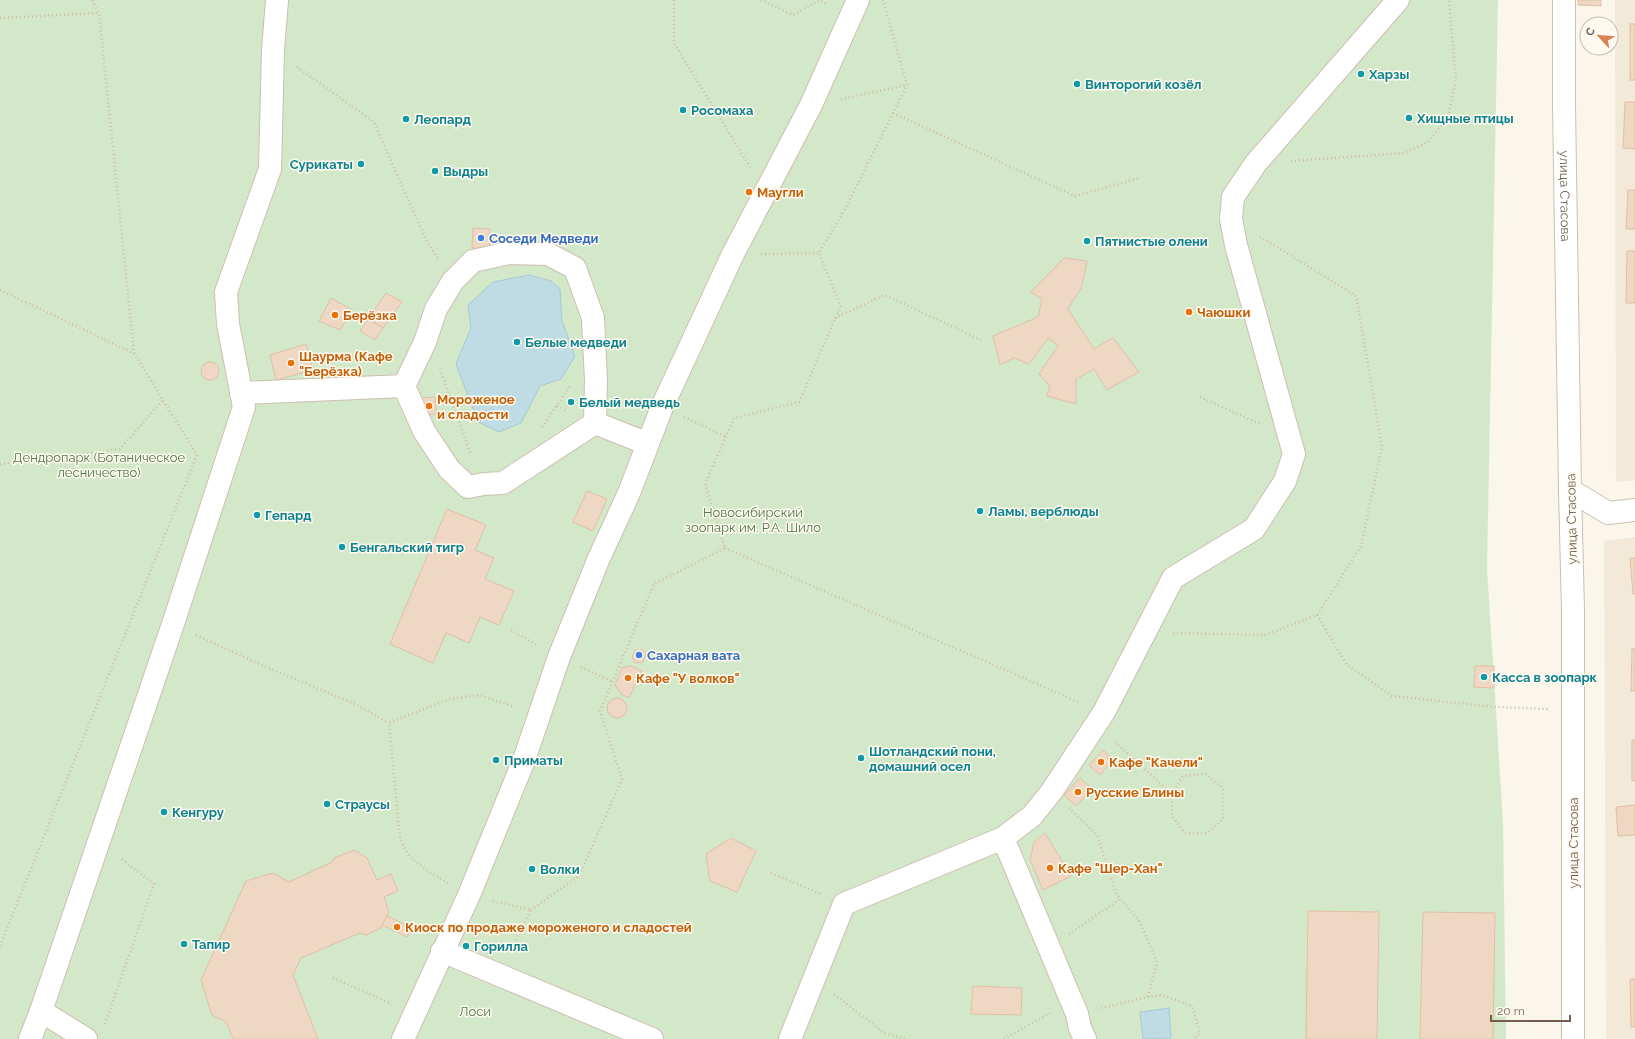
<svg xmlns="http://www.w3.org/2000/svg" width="1635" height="1039" font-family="Raleway,sans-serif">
<rect width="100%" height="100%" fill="#fbf6ea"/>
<g fill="#f2e9d9">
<polygon points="1615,0 1635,0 1635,480 1616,482"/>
<polygon points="1635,537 1635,1039 1606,1039 1604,541"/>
</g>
<polygon fill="#d3e8c9" points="0,0 1498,0 1487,568 1503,823 1506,1039 0,1039"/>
<g fill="#bfdbe4" stroke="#a6cad5">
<polygon points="529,275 551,281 560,289 562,321 575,356 561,379 540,386 521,423 499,432 478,422 456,364 471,328 468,305 493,282"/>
<polygon points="1169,1008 1171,1038 1143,1039 1140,1012"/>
</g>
<g fill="#efd8c3" stroke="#e0c0a5">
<polygon points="1578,0 1601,0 1601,6 1578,5"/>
<rect x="1630" y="24" width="5" height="56"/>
<polygon points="1625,102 1635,102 1635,149 1623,148"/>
<polygon points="1628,190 1635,190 1635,229 1626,229"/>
<polygon points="473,228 490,229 489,248 472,248"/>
<polygon points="1627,251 1635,251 1635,303 1626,303"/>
<polygon points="1064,258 1087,261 1082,286 1068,309 1094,349 1113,338 1139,372 1107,390 1094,369 1076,379 1076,404 1047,396 1050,386 1039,374 1058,346 1048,338 1029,364 1014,358 1000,365 993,336 1038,317 1042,299 1031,292"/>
<polygon points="386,293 402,302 383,328 368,319"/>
<polygon points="331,298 352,310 340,330 319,321"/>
<polygon points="368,319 383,328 375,340 360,331"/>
<polygon points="306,344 313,370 276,380 270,355"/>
<circle cx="210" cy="371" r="9"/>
<polygon points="435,397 437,414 422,415 421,398"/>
<polygon points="587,491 607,499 593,531 573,522"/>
<polygon points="447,509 486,525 475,550 494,558 485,579 514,591 499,625 480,617 469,643 446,633 433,663 390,644"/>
<polygon points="1630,558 1635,558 1635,594 1633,594"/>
<polygon points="1632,648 1635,649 1635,691 1631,691"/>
<polygon points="643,650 646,654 643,662 635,663 632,657 635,651"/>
<polygon points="631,666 642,671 629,698 621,694 615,685 622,668"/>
<polygon points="1475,666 1494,666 1494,688 1474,687"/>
<circle cx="617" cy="708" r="10"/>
<rect x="1632" y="740" width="3" height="41"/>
<polygon points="1103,750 1113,759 1100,775 1089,765"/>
<polygon points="1080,778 1092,789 1076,806 1064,795"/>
<polygon points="1635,805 1635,835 1618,836 1616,807"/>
<polygon points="1045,833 1071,876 1043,890 1030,860 1034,842"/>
<polygon points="731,838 756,851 737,892 710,881 706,854"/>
<polygon points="354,850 367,858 377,880 391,874 398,891 384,897 389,912 381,928 366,935 360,933 301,958 293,975 318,1039 233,1039 226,1022 212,1015 201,980 246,881 273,873 289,882 332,862 334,858"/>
<polygon points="1308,911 1379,912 1377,1039 1306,1039"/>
<polygon points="1423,912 1495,913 1493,1039 1420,1039"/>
<polygon points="387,916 412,928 407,937 382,925"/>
<polygon points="1630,979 1635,979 1635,1027 1631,1027"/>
<polygon points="973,986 1022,988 1021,1015 971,1014"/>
</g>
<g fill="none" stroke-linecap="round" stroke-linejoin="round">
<g stroke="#cdbfb0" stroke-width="24">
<g id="street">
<polyline points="241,393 404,386"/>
<polyline points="595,423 596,381 593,318 575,268 548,254 509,253 473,261 453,281 436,309 425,342 404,386 424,431 449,469 468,487 484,484 503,483 595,423 648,444"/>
<polyline points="1570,490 1573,610 1573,1039"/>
<polyline points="1003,838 1077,1014 1080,1028 1085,1039"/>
<polyline points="442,951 652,1039"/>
<polyline points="30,1039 41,1011"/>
<polyline points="86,1039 41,1011 173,624 244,407 228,324 226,292 270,169 273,50 277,0"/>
<polyline points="403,1039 469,895 524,760 559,657 599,558 629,493 662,407 733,254 811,105 858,0"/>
<polyline points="790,1039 844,904 1003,838 1032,816 1052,791 1104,712 1173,578 1254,529 1285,481 1294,454 1236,245 1231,219 1233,197 1256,163 1398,0"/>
</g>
</g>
<g stroke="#cfc0ae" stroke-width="24">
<g id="secondary">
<path id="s1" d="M1564 0V105L1570 490 1608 513 1635 510"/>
</g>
</g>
<g stroke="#d4bca6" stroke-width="2.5" stroke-dasharray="1 3" stroke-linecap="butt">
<polyline points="674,0 674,43 750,167"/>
<polyline points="761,0 793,15 820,0 828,5"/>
<polyline points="0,18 99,13"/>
<polyline points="297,67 374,122 426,240 439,260"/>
<polyline points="841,99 907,85"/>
<polyline points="893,113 1075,196 1140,178"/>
<polyline points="1291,161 1405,153 1428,142 1448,117 1456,79 1449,0"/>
<polyline points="761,254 819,253"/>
<polyline points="0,290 133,353"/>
<polyline points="835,318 885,295 981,340"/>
<polyline points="440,369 471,455"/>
<polyline points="1200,397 1260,424"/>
<polyline points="557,406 567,411"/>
<polyline points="684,417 726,437"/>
<polyline points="542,427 570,386"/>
<polyline points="0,464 120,449 163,400"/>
<polyline points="725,548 1081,703"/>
<polyline points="1317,615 1347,665 1392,696 1496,707 1548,709"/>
<polyline points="511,630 537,645"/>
<polyline points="1173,633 1265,635 1317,615 1361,546 1382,447 1356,296 1259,236"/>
<polyline points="196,635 259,664 355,704 389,723"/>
<polyline points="581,667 613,682"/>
<polyline points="1115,742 1172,794"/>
<polygon points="1205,774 1223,788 1223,819 1207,833 1185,833 1172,816 1172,794 1183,776"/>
<polyline points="1069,808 1097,835 1116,893 1140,922 1157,962 1148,997"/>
<polyline points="771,873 821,894"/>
<polyline points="448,883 426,870 409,856 400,838 389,723 449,699 479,695 515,707"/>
<polyline points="493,901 531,910 509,953"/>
<polyline points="531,910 579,876 622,779 600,711 654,584 725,548 705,484 734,418 799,402 835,319 841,307 819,253 846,207 907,85 883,0"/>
<polyline points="1069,934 1120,899"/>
<polyline points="0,946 197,455 134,353 99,13 92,0"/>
<polyline points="333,978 392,1004"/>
<polyline points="834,994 884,1033 905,1039"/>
<polyline points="1101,1008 1148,997 1162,995 1192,1006 1200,1033 1194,1039"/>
<polyline points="105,1024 154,884 120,858"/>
<polyline points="1004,1039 1050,1013"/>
</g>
<use href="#street" stroke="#fff" stroke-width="22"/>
<use href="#secondary" stroke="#fff" stroke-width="22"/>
</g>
<g fill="#0f9aa8" stroke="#fefaf0" stroke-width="1.5">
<circle cx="1361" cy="74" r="4"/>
<circle cx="1077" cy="84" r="4"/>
<circle cx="683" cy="110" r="4"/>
<circle cx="1409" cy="118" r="4"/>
<circle cx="406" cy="119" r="4"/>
<circle cx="361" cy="164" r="4"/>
<circle cx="435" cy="171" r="4"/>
<circle cx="1087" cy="241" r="4"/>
<circle cx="517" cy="342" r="4"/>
<circle cx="571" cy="402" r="4"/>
<circle cx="980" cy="511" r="4"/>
<circle cx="257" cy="515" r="4"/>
<circle cx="342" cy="547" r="4"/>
<circle cx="1484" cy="677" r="4"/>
<circle cx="861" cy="758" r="4"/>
<circle cx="496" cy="760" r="4"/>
<circle cx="327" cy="804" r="4"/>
<circle cx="164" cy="812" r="4"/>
<circle cx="532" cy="869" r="4"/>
<circle cx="184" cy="944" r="4"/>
<circle cx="466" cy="946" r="4"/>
</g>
<g fill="#e8710a" stroke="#fefaf0" stroke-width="1.5">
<circle cx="749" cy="192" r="4"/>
<circle cx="1189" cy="312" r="4"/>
<circle cx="335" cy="315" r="4"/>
<circle cx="291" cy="363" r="4"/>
<circle cx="429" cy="406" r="4"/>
<circle cx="628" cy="678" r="4"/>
<circle cx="1101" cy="762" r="4"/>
<circle cx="1078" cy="792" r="4"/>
<circle cx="1050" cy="868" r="4"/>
<circle cx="397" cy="927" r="4"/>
</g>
<g fill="#3f7fe0" stroke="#fefaf0" stroke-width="1.5">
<circle cx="481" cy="238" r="4"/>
<circle cx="639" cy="655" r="4"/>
</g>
<g text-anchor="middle" stroke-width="3" stroke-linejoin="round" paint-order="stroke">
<g font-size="13" font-weight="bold" fill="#0d838f" stroke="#fefaf0" text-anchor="start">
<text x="1369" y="79">Харзы</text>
<text x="1085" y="89">Винторогий козёл</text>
<text x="691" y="115">Росомаха</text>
<text x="1417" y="123">Хищные птицы</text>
<text x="414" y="124">Леопард</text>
<text x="353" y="169" text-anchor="end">Сурикаты</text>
<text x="443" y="176">Выдры</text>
<text x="1095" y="246">Пятнистые олени</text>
<text x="525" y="347">Белые медведи</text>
<text x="579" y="407">Белый медведь</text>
<text x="988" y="516">Ламы, верблюды</text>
<text x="265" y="520">Гепард</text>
<text x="350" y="552">Бенгальский тигр</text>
<text x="1492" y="682">Касса в зоопарк</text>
<text x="869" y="756">Шотландский пони,<tspan x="869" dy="15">домашний осел</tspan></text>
<text x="504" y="765">Приматы</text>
<text x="335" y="809">Страусы</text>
<text x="172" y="817">Кенгуру</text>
<text x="540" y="874">Волки</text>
<text x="192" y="949">Тапир</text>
<text x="474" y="951">Горилла</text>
</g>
<g font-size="13" font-weight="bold" fill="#c56008" stroke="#fefaf0" text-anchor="start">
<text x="757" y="197">Маугли</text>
<text x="1197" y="317">Чаюшки</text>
<text x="343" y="320">Берёзка</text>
<text x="299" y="361">Шаурма (Кафе<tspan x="299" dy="15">"Берёзка)</tspan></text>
<text x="437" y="404">Мороженое<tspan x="437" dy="15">и сладости</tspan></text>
<text x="636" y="683">Кафе "У волков"</text>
<text x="1109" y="767">Кафе "Качели"</text>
<text x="1086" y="797">Русские Блины</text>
<text x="1058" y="873">Кафе "Шер-Хан"</text>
<text x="405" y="932">Киоск по продаже мороженого и сладостей</text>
</g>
<g font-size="13" fill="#745f4f" stroke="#fefaf0">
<text dy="5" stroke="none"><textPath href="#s1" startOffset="196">улица Стасова</textPath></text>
<text transform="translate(1571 519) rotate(-91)" y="5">улица Стасова</text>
<text transform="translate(1573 843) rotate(-90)" y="5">улица Стасова</text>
</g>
<g font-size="13" font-weight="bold" fill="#366cbe" stroke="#fefaf0" text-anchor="start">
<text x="489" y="243">Соседи Медведи</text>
<text x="647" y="660">Сахарная вата</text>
</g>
<g font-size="13" fill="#527947" stroke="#fefaf0">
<text x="99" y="462">Дендропарк (Ботаническое<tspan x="99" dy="15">лесничество)</tspan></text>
<text x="753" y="517">Новосибирский<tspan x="753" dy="15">зоопарк им. Р.А. Шило</tspan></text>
<text x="475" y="1016">Лоси</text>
</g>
</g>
<g transform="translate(1599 36) rotate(296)"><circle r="19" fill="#fefaf0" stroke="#c7bcb0"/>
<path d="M0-3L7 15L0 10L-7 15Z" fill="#db8158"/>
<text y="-6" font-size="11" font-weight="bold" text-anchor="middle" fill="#745f4f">С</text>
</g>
<path d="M1491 1015v6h79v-6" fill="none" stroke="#745f4f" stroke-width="2"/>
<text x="1497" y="1015" font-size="12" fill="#745f4f" stroke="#fefaf0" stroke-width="3" paint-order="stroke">20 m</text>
</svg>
